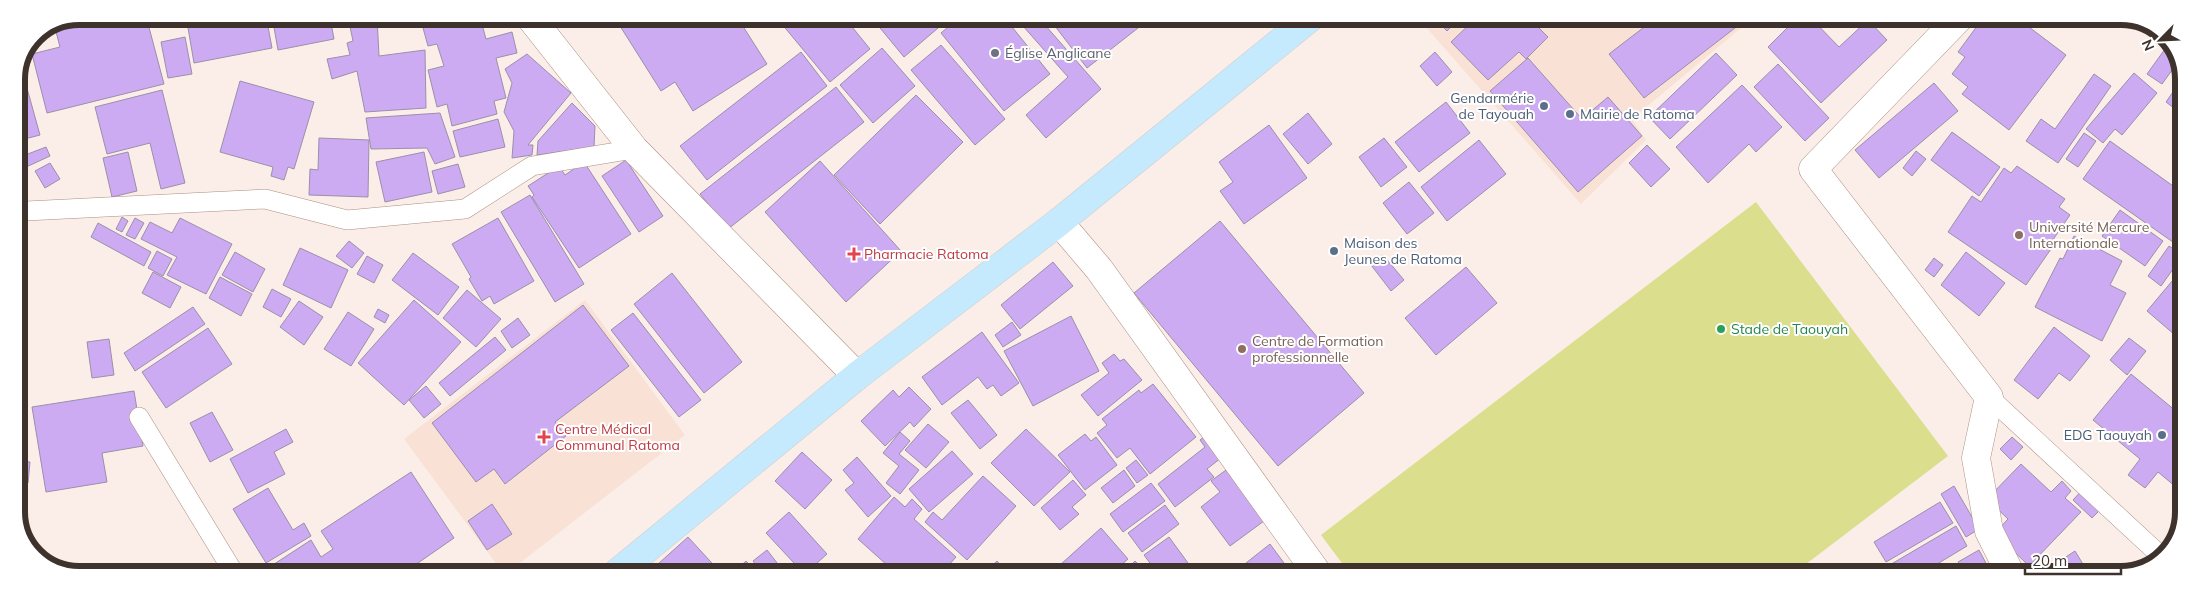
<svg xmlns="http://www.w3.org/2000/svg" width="2200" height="591" font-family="Mulish,sans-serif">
<rect width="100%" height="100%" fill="#fbeee8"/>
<g fill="#f9e1d6">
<polygon points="1418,18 1753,18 1632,119 1646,140 1581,204"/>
<polygon points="585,300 685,435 507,573 503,573 404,439"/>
</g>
<polygon fill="#dbde8d" points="1756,202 1948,456 1793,574 1350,574 1321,535"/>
<g fill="#ccabf3" stroke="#9b8faa">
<polygon points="104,16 146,16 164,84 47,113 32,54 60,47 55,28"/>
<polygon points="186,16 266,16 272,48 194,63"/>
<polygon points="272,16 330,17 334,39 278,50"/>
<polygon points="348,17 377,17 379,56 425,50 426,108 365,112 357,71 332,79 327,59 350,55 347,43 353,41"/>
<polygon points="420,17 480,17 486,39 512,32 517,53 496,58 506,98 494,101 497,114 452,126 447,104 437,107 428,70 444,66 437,44 428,46"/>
<polygon points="634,17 737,17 767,64 693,111 675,82 661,91 620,26"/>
<polygon points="776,17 844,17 870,49 830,82"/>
<polygon points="871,17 951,17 904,57"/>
<polygon points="960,17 1004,17 1050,74 1004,111 941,33"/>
<polygon points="1015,17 1038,17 1101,89 1046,138 1026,115 1068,77"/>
<polygon points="1048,17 1152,17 1087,68"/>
<polygon points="1434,18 1460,18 1447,31"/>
<polygon points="1476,18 1529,18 1548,37 1526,59 1519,52 1488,80 1451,42"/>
<polygon points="1656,18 1748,18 1644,98 1609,54"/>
<polygon points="1797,18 1811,18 1839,47 1868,20 1887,40 1821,103 1768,47"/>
<polygon points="1983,18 2017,18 2066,55 2009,130 1962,94 1968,87 1952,74 1965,57 1958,52"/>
<polygon points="185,37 192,74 168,78 161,42"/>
<polygon points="2170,42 2178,62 2162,84 2147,74"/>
<polygon points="941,45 1005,119 975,145 911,70"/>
<polygon points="882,48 915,86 873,123 840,85"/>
<polygon points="801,52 827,86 707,180 680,146"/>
<polygon points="1435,52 1452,72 1437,86 1420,66"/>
<polygon points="1716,53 1737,75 1670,139 1649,117"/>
<polygon points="527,54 571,93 528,145 533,145 532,155 512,158 514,131 504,112 512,83 505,69"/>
<polygon points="1528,58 1582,119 1608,97 1642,136 1578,192 1490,91"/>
<polygon points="1778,64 1829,118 1805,141 1754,87"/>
<polygon points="2134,73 2157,93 2122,135 2115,129 2103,143 2086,129"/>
<polygon points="2094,74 2111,86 2058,163 2026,141 2041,119 2055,129"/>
<polygon points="2184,76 2183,115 2166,102"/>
<polygon points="25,81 40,135 17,141 16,83"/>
<polygon points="240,81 314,102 294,169 288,167 284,180 271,176 273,167 220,152"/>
<polygon points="1934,83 1958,111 1879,178 1855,150"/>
<polygon points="1742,85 1782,127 1756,152 1749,144 1708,183 1676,147"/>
<polygon points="836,87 864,122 728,229 700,194"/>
<polygon points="162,90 185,183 161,189 150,143 107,154 95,107"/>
<polygon points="916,95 963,142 880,224 834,175"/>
<polygon points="1446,102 1470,133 1419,172 1395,142"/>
<polygon points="572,103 595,126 594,147 537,155 538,141"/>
<polygon points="440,113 455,157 435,164 427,148 371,149 366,118"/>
<polygon points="1308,113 1332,144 1308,164 1283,134"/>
<polygon points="498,119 505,147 460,157 453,131"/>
<polygon points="1269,125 1307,178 1244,224 1220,191 1233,182 1219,162"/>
<polygon points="1952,132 2000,167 1979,196 1931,160"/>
<polygon points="2084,133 2096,141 2078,167 2066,159"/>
<polygon points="319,138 369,140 368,197 309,195 310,169 318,170"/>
<polygon points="1384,138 1407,167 1381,187 1359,157"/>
<polygon points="1479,140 1506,174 1447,221 1421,187"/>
<polygon points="2110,141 2183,193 2183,243 2180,247 2083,179"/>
<polygon points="1647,145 1670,169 1651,187 1629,163"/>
<polygon points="46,147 50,156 24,168 20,157"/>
<polygon points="1916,151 1926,159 1912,176 1903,168"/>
<polygon points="128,152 137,191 112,197 103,158"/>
<polygon points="424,152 432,192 385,202 376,162"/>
<polygon points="626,160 663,216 639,232 602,176"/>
<polygon points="820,161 901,251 846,302 765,212"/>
<polygon points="584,162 631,234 579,268 532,197 534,195 528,186 559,166 565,175"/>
<polygon points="50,163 60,179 45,188 35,171"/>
<polygon points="458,164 465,187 438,194 432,171"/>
<polygon points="2017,166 2065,199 2059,207 2070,215 2048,247 2051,249 2026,285 1948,232 1972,196 1981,202 2004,168 2011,173"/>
<polygon points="1409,182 1434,213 1407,234 1383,203"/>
<polygon points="530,195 584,284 555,302 501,212"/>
<polygon points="2120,210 2163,241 2145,266 2102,236"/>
<polygon points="122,217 128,221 122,232 116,229"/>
<polygon points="135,218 144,223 135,239 126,235"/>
<polygon points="180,218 232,244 206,294 167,275 177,257 141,239 150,222 172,233"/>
<polygon points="498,218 534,281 494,304 490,296 482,301 469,279 471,277 452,244"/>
<polygon points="1220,221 1364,393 1278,466 1134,293"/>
<polygon points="98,223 151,252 144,266 91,237"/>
<polygon points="2074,236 2122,261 2110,285 2126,293 2102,341 2035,307 2060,258 2063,259"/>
<polygon points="349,241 364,253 352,268 336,256"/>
<polygon points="2169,246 2183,255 2161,286 2148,276"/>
<polygon points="300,248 348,270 331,308 283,285"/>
<polygon points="157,251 172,259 163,276 148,268"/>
<polygon points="235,252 265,269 253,292 222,275"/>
<polygon points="1966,252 2005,283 1979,316 1941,285"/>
<polygon points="413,253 459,287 438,315 392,280"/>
<polygon points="1383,255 1404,280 1391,291 1371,265"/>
<polygon points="367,256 383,265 374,283 357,274"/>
<polygon points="1934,258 1943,265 1934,277 1925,270"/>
<polygon points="1053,262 1073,286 1020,329 1001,305"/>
<polygon points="1466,267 1497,303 1436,355 1405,318"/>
<polygon points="2183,268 2182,341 2147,311"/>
<polygon points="153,272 181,287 170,308 142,293"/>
<polygon points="672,273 742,362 704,393 634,304"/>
<polygon points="16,275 26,333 16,334"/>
<polygon points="220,277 252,294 241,316 209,298"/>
<polygon points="272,289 291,299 281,317 263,307"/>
<polygon points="467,290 501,319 476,347 443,318"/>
<polygon points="414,300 461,342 404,405 358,363"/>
<polygon points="299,301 323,317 304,345 280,327"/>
<polygon points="583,305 629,366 555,422 566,436 505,484 494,469 476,482 432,423"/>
<polygon points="193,307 205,324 135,371 124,353"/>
<polygon points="378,309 389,315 385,323 374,317"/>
<polygon points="348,312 374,329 351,366 324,349"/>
<polygon points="633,313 701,400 679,417 611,330"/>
<polygon points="1071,316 1099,371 1033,406 1004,351"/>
<polygon points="518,318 530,335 512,348 501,331"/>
<polygon points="1012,322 1021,335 1003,347 995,335"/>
<polygon points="2054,327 2090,356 2070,381 2059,373 2038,399 2014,380"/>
<polygon points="208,328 232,364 166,408 142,372"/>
<polygon points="982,332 1019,383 1001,396 993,385 987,389 978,377 942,405 922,377"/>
<polygon points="495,337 506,350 450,396 439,383"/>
<polygon points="2129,338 2146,351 2127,375 2110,360"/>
<polygon points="109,339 114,375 92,378 87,342"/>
<polygon points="1114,354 1120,361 1124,359 1142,380 1098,416 1081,395 1109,373 1102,363"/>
<polygon points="2131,374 2182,416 2182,492 2158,472 2145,488 2128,475 2140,459 2093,420"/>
<polygon points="1153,384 1196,437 1150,474 1130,448 1117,458 1097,433 1107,425 1102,419 1139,390 1141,393"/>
<polygon points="426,386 441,404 424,418 409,400"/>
<polygon points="909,387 931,409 914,427 910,422 885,446 861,421 893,390 899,397"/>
<polygon points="134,391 143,446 102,453 107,482 46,492 32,407"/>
<polygon points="968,400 997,435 980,449 951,413"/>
<polygon points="212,412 233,450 210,462 190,423"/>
<polygon points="928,424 949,442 926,468 905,450"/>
<polygon points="286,429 293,442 274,452 285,474 248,493 230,459"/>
<polygon points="1026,429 1070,472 1034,506 991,463"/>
<polygon points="900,432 910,441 899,454 919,470 900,494 886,483 899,466 883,453"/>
<polygon points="1209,433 1226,454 1207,469 1214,477 1175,507 1158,484 1205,447 1200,440"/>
<polygon points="1085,434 1091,441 1096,437 1117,465 1085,490 1058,455"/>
<polygon points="2012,437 2023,447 2011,460 2000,449"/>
<polygon points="952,451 973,474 929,512 909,489"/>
<polygon points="802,452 832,480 805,509 775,481"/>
<polygon points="857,457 891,496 868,517 845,490 854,483 843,470"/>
<polygon points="16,460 30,462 28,483 16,482"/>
<polygon points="1136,460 1148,475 1137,483 1126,468"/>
<polygon points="2021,464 2051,492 2062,481 2071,491 2065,498 2081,512 2029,566 1995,533 2008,519 1987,499"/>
<polygon points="1124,470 1135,486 1113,503 1101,488"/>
<polygon points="1226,470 1264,521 1230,546 1201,507 1220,492 1211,481"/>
<polygon points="411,472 454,538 405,572 263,573 262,572 311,540 321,557 333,549 321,531"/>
<polygon points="983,476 1016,506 967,560 925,522 933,512 942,520"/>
<polygon points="1073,480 1086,495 1072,507 1079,514 1060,530 1041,508"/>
<polygon points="1151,483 1165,501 1123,532 1110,514"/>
<polygon points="1954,486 1979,529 1966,537 1941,494"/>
<polygon points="268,488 293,530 304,523 311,536 266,563 233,509"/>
<polygon points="2083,489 2103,507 2092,518 2073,500"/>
<polygon points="894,497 905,507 912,499 922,509 914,519 956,557 941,574 897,574 858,539"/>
<polygon points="1940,502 1953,523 1886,562 1874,542"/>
<polygon points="492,504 512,534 487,550 468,521"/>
<polygon points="1165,505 1179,524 1142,552 1128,533"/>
<polygon points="789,512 827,554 806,573 794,573 789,568 794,563 766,533"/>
<polygon points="1956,526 1967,546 1919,575 1893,575 1888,566"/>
<polygon points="1101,528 1128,559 1111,574 1050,574"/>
<polygon points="688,537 721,573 648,573"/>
<polygon points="1169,537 1188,563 1173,574 1158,574 1144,555"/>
<polygon points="1270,544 1284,563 1269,574 1255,574 1246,563"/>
<polygon points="767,550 785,573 763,573 753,561"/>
<polygon points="1979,550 1987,565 1971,575 1965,575 1958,562"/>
<polygon points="2075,551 2089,574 2058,575 2052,566"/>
<polygon points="746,561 758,573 733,573"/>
<polygon points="997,561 1008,574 983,574"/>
<polygon points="1135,561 1148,574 1122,574"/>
<polygon points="825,565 833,573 817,573"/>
<polygon points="962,569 966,574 956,574"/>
</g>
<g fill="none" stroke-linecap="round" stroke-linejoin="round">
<g stroke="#ac8f81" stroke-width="20">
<g id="lane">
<polyline points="26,211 265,199 347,220 465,209 532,166 634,149"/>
<polyline points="1989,397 2162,557"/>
<polyline points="139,417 234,573"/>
</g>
</g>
<g stroke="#ac8f81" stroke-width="29">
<g id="street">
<polyline points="530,17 634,149 857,376"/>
<polyline points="1959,18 1813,169 1989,397 1976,458 1989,531 2011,575"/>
<polyline points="1059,222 1099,269 1318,574"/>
</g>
</g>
<g stroke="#d1cecc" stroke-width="29">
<polyline id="primary" points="617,573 857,376 1059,222 1311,17"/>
</g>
<use href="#lane" stroke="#fff" stroke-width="19"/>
<use href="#street" stroke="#fff" stroke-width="28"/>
<use href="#primary" stroke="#c5eafe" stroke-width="28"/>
</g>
<circle fill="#6b7280" stroke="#fff" stroke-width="2" cx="995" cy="53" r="5"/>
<g fill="#5c6f8a" stroke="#fff" stroke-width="2">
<circle cx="1544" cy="106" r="5"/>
<circle cx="1570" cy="114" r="5"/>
<circle cx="1334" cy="251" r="5"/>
<circle cx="2162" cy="435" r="5"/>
</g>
<g fill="#8d6e63" stroke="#fff" stroke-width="2">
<circle cx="2019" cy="235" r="5"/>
<circle cx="1242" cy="349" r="5"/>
</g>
<g fill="#e0444e" stroke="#fff" stroke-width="2">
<path d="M851.5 246.5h5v5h5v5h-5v5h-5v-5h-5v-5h5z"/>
<path d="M541.5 429.5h5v5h5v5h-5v5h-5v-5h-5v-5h5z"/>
</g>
<circle fill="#2e9e5b" stroke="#fff" stroke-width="2" cx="1721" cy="329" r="5"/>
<g text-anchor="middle" stroke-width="4" stroke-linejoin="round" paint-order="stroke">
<g font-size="14" fill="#5b616d" stroke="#fff" text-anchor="start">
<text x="1005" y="58">Église Anglicane</text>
</g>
<g font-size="14" fill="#4e5e75" stroke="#fff" text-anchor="end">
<text x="1534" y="103">Gendarmérie<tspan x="1534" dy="16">de Tayouah</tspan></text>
<text x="1580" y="119" text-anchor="start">Mairie de Ratoma</text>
<text x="1344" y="248" text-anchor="start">Maison des<tspan x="1344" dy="16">Jeunes de Ratoma</tspan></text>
<text x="2152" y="440">EDG Taouyah</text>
</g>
<g font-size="14" fill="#785e54" stroke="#fff" text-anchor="start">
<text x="2029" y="232">Université Mercure<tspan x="2029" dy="16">Internationale</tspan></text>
<text x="1252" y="346">Centre de Formation<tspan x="1252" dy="16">professionnelle</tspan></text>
</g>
<g font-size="14" fill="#be3a42" stroke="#fff" text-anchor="start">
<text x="864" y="259">Pharmacie Ratoma</text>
<text x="555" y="434">Centre Médical<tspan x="555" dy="16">Communal Ratoma</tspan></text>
</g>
<g font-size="14" fill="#27864d" stroke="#fff" text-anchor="start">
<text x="1731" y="334">Stade de Taouyah</text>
</g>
</g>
<path d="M0 0H2200V591H0ZM79 25H2121A54 54 0 0 1 2175 79V512A54 54 0 0 1 2121 566H79A54 54 0 0 1 25 512V79A54 54 0 0 1 79 25Z" fill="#fff" fill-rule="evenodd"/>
<path fill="none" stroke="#3e322c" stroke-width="6" d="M79 25H2121A54 54 0 0 1 2175 79V512A54 54 0 0 1 2121 566H79A54 54 0 0 1 25 512V79A54 54 0 0 1 79 25Z"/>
<g transform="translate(2160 40) rotate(246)" stroke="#ffffff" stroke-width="4" paint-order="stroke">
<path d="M0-4L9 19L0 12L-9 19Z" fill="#3e322c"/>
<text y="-8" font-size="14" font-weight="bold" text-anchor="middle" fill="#3e322c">N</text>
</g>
<path d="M2025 566v8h96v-8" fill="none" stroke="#3e322c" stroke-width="2.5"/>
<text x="2032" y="566" font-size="15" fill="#3e322c" stroke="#ffffff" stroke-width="4" paint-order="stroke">20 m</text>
</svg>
